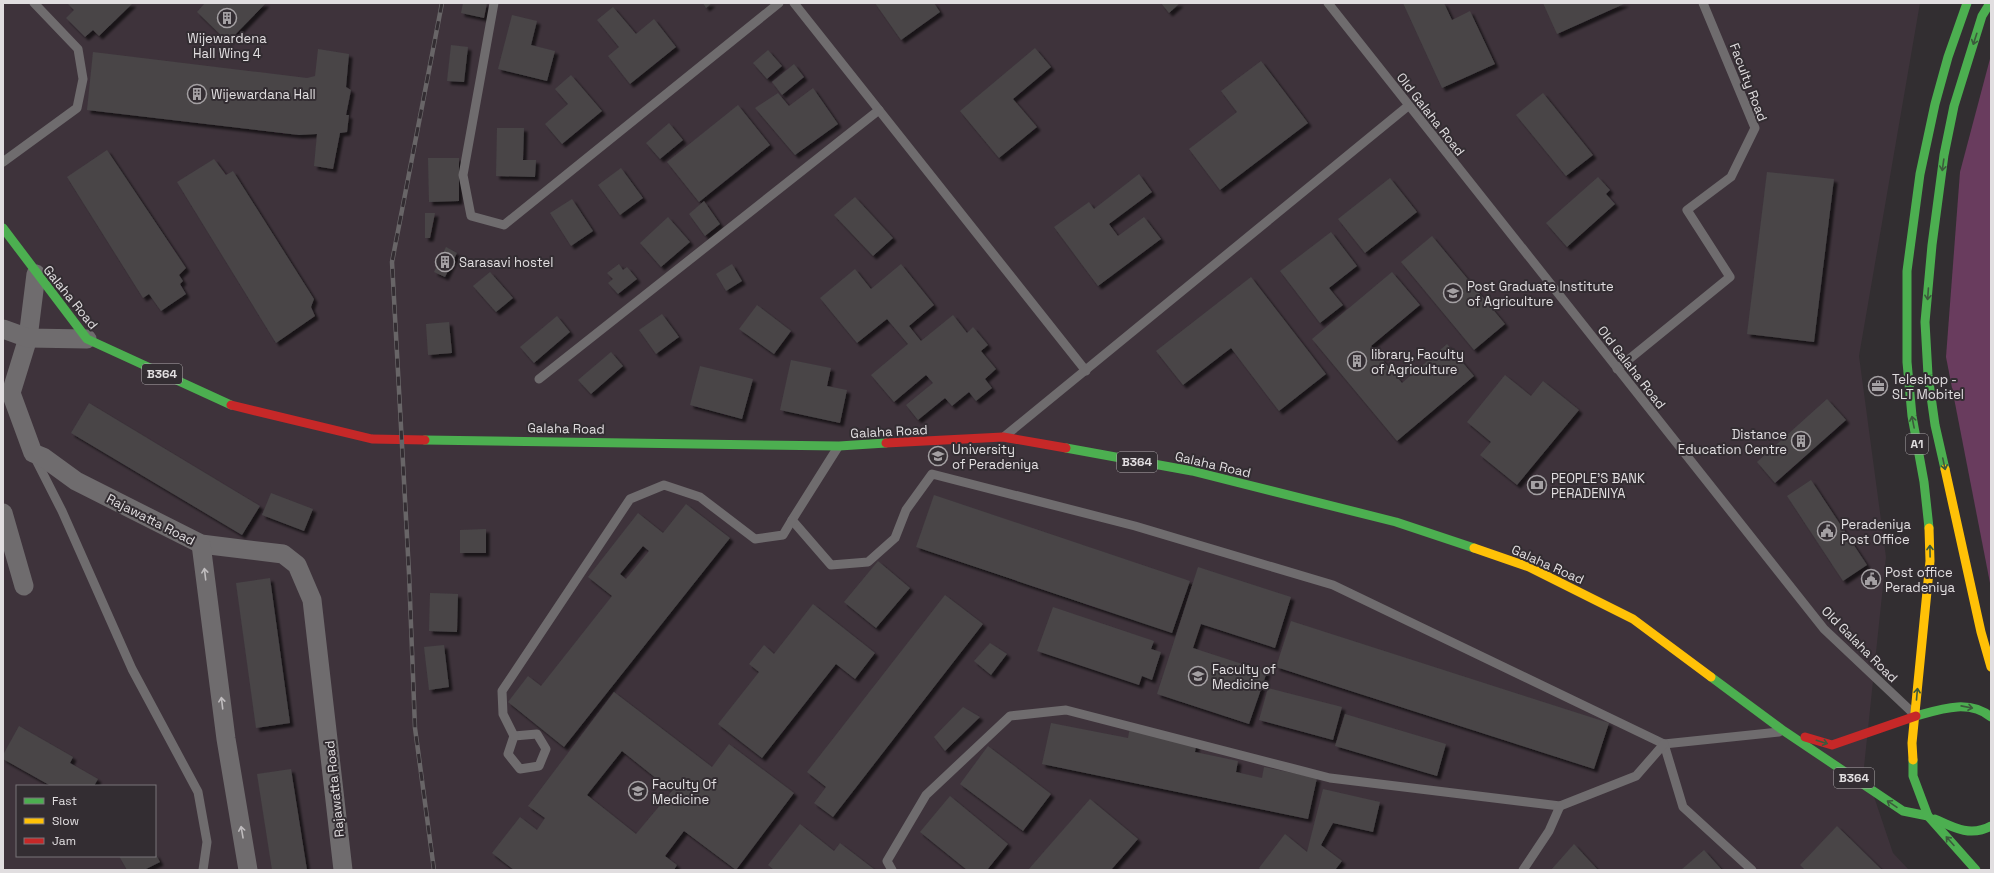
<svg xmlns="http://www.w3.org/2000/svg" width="1994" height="873" font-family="'Space Grotesk',sans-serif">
<defs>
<filter id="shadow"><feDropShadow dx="3.5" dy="3.5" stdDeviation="1" flood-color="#0009"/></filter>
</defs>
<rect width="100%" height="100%" fill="#322e31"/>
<path fill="#3e333b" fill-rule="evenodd" d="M3 3H1920L1859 356 1886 557 1864 767 1893 853 1909 870H3ZM17 786H155V856H17Z"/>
<polygon fill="#693c5e" points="1991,55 1991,588 1946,357 1960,172"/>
<g fill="#484547" fill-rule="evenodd" filter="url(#shadow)">
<polygon points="69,3 133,3 99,36 93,30 85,37 66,18 74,10 68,4"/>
<polygon points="205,3 266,3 228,42 197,12"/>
<polygon points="463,3 487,3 484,18 461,13"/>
<polygon points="703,3 712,3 706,8"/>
<polygon points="875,3 934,3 940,12 901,40"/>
<polygon points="1161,3 1180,3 1169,13"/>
<polygon points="1403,3 1444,3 1452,20 1470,11 1495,64 1442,88"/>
<polygon points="1543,3 1626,3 1557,34"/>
<polygon points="613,7 636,34 654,19 676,47 630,84 608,56 619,47 597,20"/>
<polygon points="512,15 537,21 531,45 555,51 547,81 498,69"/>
<polygon points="451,45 468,47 464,82 447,81"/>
<polygon points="1035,48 1051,67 1013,99 1037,127 999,158 960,111"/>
<polygon points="318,49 349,54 346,87 351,90 346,115 349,115 347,132 340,133 333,169 314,166 317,134 299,135 87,110 93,52 307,78 315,76"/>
<polygon points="768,50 782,66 767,79 753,63"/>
<polygon points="1261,61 1308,123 1220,190 1189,149 1237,112 1221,91"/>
<polygon points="794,64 804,77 782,95 772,82"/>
<polygon points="571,75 602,111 562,144 545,124 568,104 555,89"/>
<polygon points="813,88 838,124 795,155 755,108 778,93 789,106"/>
<polygon points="1543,93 1593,155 1566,176 1516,115"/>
<polygon points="738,105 770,145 699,202 667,162"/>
<polygon points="669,123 683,140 660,159 646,143"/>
<polygon points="497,128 524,128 523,160 536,160 535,177 496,176"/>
<polygon points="107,150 186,268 179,275 183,281 180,284 186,294 161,311 149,294 143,298 67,177"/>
<polygon points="428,158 459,158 459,201 429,202"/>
<polygon points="214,159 226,175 233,171 314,299 311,307 315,316 276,343 177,182"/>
<polygon points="621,168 643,198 620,215 598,185"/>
<polygon points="1767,172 1834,179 1814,342 1747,334"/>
<polygon points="1139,174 1152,192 1109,224 1118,236 1144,217 1161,239 1098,286 1054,227 1089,202 1094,209"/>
<polygon points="1598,177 1610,190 1606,194 1615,204 1567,247 1546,223"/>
<polygon points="1390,178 1417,212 1365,253 1338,219"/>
<polygon points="855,197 893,238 873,256 834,215"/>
<polygon points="572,199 593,231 571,246 550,213"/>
<polygon points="704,201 720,224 705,236 689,214"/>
<polygon points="425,213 435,213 430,238 425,238"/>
<polygon points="668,217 690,242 661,267 640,243"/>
<polygon points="1331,232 1357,266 1329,288 1343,305 1320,323 1280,271"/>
<polygon points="1432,236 1505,324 1474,350 1401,262"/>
<polygon points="446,247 457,253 445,277 434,272"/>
<polygon points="619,264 623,270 627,267 637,279 618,294 608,283 613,279 607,273"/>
<polygon points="732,264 742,281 726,291 716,274"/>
<polygon points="901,264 934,305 909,326 921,341 953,315 967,333 973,327 988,345 981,351 996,369 985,379 992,388 976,401 969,392 952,406 945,398 918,420 906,405 933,383 926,375 894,402 871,375 908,344 887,319 857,343 820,298 855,269 871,289"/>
<polygon points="490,272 513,298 496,312 473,286"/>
<polygon points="1392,272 1420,305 1371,346 1402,383 1447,344 1474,376 1397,441 1312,339"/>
<polygon points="1251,277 1326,374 1279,411 1231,348 1183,385 1156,351"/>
<polygon points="757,305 791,331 774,354 739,329"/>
<polygon points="662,314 679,337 656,354 639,330"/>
<polygon points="557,316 570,332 534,363 520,347"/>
<polygon points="449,322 452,353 428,355 426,324"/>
<polygon points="611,352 623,366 591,394 578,380"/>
<polygon points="791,360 831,368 827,386 847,390 840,423 780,410"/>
<polygon points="700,366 753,379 742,419 690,405"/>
<polygon points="1505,375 1531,396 1543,381 1579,410 1517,485 1480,455 1491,442 1467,422"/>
<polygon points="1827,399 1846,420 1775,483 1757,462"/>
<polygon points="89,403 260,506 242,535 71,433"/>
<polygon points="1811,480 1867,565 1843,581 1787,496"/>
<polygon points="271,493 313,509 304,531 262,515"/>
<polygon points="934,495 1190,581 1172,633 916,547"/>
<path d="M686 504 730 538 564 747 508 702 528 676 541 686 612 596 588 577 638 513 663 533ZM643 546 649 551 626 579 620 574Z"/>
<polygon points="486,529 486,553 460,553 460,530"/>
<polygon points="878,561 910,588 876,628 844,602"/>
<polygon points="1198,567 1291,597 1275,648 1201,624 1193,648 1267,672 1249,724 1157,694"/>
<polygon points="270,578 290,723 256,728 236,583"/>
<polygon points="430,593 458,594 457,632 429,631"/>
<polygon points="945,595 983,624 833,817 814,803 826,787 807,772"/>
<polygon points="813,604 875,653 855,679 836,664 762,758 718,724 759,672 749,664 764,645 774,654"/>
<polygon points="1053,607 1154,641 1151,649 1161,652 1152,680 1142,676 1139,685 1037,651"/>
<polygon points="1291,621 1609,723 1594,769 1276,667"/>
<polygon points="990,643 1007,654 991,675 974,661"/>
<polygon points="444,645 449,687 429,690 424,647"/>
<polygon points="1268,688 1342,707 1333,740 1259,720"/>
<path d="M614 692 712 767 729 744 794 793 736 870 684 831 665 856 677 865 674 870H514L492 853 520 817 537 830 545 818 528 806ZM622 751 672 791 636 834 587 795Z"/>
<polygon points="963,707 980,717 945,751 934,737"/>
<polygon points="1345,714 1446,744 1437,776 1335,746"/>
<polygon points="1051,723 1128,738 1130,727 1197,741 1195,752 1238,761 1236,772 1262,778 1264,767 1317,778 1308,819 1042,764"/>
<polygon points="19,726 73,757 70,763 98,779 94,786 51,786 3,759 3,755"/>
<polygon points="988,746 1051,794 1023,831 960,784"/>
<polygon points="291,769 307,870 272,870 257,774"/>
<polygon points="1323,789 1380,802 1373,832 1333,823 1321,845 1342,861 1335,870 1261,870 1259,868 1285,834 1307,852"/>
<polygon points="950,796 1008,844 987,870 967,870 920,832"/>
<polygon points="1090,799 1138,839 1111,870 1028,870"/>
<polygon points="800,824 834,851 840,843 875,870 774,870 768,865"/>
<polygon points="1837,826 1882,870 1805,870 1800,865"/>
<polygon points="1574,844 1598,870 1551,870"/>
<polygon points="1704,850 1722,870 1681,870"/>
<polygon points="155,853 160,862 144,870 127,870 119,856 155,856"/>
</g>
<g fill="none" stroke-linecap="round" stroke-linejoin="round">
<g stroke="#6f6c6e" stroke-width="9">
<polyline points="494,3 463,175 471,216 504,225 779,3"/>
<polyline points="794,3 1086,371"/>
<polyline points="1328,3 1824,629 1914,714"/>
<polyline points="3,162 77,108 83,79 78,49 34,3"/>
<polyline points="1617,369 1730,277 1687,210 1731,177 1755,128 1703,3"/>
<polyline points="539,379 879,110"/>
<polyline points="1005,436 1408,106"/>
<polyline points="838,447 792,520 831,565 868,562 895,538 906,510 932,474 1135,526 1333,585 1664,744 1779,732"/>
<polyline points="34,456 62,511 132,669 198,792 207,842 203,870"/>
<polygon points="537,734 546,749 539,766 520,769 508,754 514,736"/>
<polyline points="514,736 503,714 502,691 630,499 664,485 700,497 755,539 783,535 792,520"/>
<polyline points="1664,744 1683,807 1752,870"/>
<polyline points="892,870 887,861 926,795 1010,716 1066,710 1330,778 1560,806 1636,776 1664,744"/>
<polyline points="1523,870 1549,831 1560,806"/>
</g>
<g stroke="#6f6c6e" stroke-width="19">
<polyline points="36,274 28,338 11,393 33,453 43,457 76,481 201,544 283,554 297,565 312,600 343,870"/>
<polyline points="3,329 28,338 87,339"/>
<polyline points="3,513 24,586"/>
<polyline points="201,544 226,739 248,870"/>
</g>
<g stroke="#4caf50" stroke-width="9">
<polyline points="3,228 87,339 231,405"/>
<polyline points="425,440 839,446 886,443"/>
<polyline points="1066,448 1192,471 1396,522 1474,548"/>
<polyline points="1945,469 1935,425 1928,375 1925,322 1932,245 1944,155 1954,106 1982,16 1990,3"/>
<polyline points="1929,528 1924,482 1912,416 1907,362 1907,271 1920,174 1935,104 1948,57 1967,3"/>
<polyline points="1711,677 1784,731 1903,811 1928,816"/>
<path d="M1916 716C1941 709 1969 699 1991 717"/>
<polyline points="1913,760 1913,776 1928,816 1976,870"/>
<path d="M1935 819C1954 828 1971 837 1991 826"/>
</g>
<g stroke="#ffc107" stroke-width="9">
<polyline points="1945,469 1981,632 1991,667"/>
<polyline points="1474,548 1529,567 1633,619 1711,677"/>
<polyline points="1913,760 1912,743 1930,561 1929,528"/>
</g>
<g stroke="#c62828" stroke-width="9">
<polyline points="231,405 372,439 425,440"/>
<polyline points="886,443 1003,437 1066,448"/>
<polyline points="1805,737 1832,745 1916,716"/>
</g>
<g stroke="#686567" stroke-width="4.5">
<polyline id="rail" points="434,870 415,728 409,573 392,262 442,3"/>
</g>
<use href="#rail" stroke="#332d32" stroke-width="3" stroke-dasharray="9" stroke-linecap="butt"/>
</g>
<defs><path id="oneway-shaft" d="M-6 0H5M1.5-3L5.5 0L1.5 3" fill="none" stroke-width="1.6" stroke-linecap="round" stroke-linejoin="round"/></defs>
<g stroke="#3c5a3c">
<use href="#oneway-shaft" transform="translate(1975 39) rotate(108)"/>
<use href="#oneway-shaft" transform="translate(1943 165) rotate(98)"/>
<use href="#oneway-shaft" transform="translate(1928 294) rotate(94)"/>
<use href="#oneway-shaft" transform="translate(1913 422) rotate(-101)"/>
<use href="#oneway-shaft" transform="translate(1944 464) rotate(78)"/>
<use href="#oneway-shaft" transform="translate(1930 551) rotate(-91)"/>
<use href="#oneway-shaft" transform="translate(1917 694) rotate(-85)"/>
<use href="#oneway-shaft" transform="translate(1967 707) rotate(11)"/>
<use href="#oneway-shaft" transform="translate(1822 742) rotate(17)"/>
<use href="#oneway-shaft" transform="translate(1892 804) rotate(-146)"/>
<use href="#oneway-shaft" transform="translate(1950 841) rotate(-132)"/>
</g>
<g stroke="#bfbcbe">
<use href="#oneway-shaft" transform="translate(205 574) rotate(-97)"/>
<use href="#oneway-shaft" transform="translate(222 703) rotate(-97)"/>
<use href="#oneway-shaft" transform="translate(242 832) rotate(-100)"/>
</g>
<defs>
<g id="building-ring" transform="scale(1)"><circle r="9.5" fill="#332d32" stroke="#a4a0a3" stroke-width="1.5"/><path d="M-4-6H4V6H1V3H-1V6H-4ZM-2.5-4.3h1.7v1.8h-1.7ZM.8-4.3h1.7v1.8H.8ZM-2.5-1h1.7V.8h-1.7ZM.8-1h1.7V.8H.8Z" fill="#a4a0a3"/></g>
<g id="university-ring" transform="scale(1)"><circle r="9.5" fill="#332d32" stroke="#a4a0a3" stroke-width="1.5"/><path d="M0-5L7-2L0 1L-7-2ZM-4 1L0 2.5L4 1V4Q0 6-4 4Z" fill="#a4a0a3"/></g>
<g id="office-ring" transform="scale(1)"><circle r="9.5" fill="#332d32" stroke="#a4a0a3" stroke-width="1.5"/><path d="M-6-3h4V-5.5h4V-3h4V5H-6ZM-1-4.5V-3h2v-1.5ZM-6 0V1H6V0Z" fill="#a4a0a3"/></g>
<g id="bank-ring" transform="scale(1)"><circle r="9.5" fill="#332d32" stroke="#a4a0a3" stroke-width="1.5"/><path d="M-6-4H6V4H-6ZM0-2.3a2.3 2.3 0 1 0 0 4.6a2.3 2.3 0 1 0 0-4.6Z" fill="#a4a0a3"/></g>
<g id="civic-ring" transform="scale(1)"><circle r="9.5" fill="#332d32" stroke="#a4a0a3" stroke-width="1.5"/><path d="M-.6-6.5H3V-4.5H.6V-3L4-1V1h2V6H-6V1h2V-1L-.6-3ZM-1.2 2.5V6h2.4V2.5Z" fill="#a4a0a3"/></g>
</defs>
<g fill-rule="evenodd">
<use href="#building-ring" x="227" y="18"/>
<use href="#building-ring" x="197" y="94"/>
<use href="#building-ring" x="445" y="262"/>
<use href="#university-ring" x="1453" y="293"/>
<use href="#building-ring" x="1357" y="361"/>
<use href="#office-ring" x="1878" y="386"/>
<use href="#building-ring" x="1801" y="441"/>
<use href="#university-ring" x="938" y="456"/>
<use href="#bank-ring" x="1537" y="485"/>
<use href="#civic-ring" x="1827" y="531"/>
<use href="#civic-ring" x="1871" y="579"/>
<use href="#university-ring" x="1198" y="676"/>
<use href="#university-ring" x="638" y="791"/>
</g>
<g text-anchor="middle" stroke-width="4" stroke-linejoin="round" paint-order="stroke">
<g fill="#332d32" stroke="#ada9ac" stroke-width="1">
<rect x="142" y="364" width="40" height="20" rx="3"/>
<rect x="1906" y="434" width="22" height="20" rx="3"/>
<rect x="1117" y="452" width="40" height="20" rx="3"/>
<rect x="1834" y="768" width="40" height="20" rx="3"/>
</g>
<g font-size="12" font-weight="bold" fill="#e1dee0">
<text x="162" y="378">B364</text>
<text x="1917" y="448">A1</text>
<text x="1137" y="466">B364</text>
<text x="1854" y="782">B364</text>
</g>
<g font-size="13" fill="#e1dee0" stroke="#332d32" text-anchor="start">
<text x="227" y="43" text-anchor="middle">Wijewardena<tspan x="227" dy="15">Hall Wing 4</tspan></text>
<text x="211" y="99">Wijewardana Hall</text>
<text x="459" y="267">Sarasavi hostel</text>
<text x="1467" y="291">Post Graduate Institute<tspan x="1467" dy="15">of Agriculture</tspan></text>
<text x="1371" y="359">library, Faculty<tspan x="1371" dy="15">of Agriculture</tspan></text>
<text x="1892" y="384">Teleshop -<tspan x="1892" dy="15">SLT Mobitel</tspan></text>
<text x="1787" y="439" text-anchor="end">Distance<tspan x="1787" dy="15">Education Centre</tspan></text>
<text x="952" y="454">University<tspan x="952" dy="15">of Peradeniya</tspan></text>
<text x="1551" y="483">PEOPLE'S BANK<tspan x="1551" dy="15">PERADENIYA</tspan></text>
<text x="1841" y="529">Peradeniya<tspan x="1841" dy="15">Post Office</tspan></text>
<text x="1885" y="577">Post office<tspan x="1885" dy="15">Peradeniya</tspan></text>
<text x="1212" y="674">Faculty of<tspan x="1212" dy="15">Medicine</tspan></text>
<text x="652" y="789">Faculty Of<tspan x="652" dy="15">Medicine</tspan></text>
</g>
<g font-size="13" fill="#e1dee0" stroke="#332d32">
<text transform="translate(1749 82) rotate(69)" y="5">Faculty Road</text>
<text transform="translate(1431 114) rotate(52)" y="5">Old Galaha Road</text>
<text transform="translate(71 297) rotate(51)" y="5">Galaha Road</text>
<text transform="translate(1632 367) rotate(52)" y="5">Old Galaha Road</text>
<text transform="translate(566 428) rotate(1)" y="5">Galaha Road</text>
<text transform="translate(889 431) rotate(-3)" y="5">Galaha Road</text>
<text transform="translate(1213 464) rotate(13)" y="5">Galaha Road</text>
<text transform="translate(151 519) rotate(27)" y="5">Rajawatta Road</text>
<text transform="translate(1548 564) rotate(24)" y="5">Galaha Road</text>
<text transform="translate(1860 644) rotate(45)" y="5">Old Galaha Road</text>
<text transform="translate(334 789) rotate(-96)" y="5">Rajawatta Road</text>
</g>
</g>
<rect width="1994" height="873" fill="none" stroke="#e1dee0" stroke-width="8"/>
<rect x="16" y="785" width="140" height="72" fill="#332d32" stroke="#797478"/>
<rect x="24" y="798" width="20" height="6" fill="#4caf50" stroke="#797478"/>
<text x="52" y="805" font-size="12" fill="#e1dee0">Fast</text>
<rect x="24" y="818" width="20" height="6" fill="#ffc107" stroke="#797478"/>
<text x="52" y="825" font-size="12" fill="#e1dee0">Slow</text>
<rect x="24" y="838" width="20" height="6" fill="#c62828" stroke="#797478"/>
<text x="52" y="845" font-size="12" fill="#e1dee0">Jam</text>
</svg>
